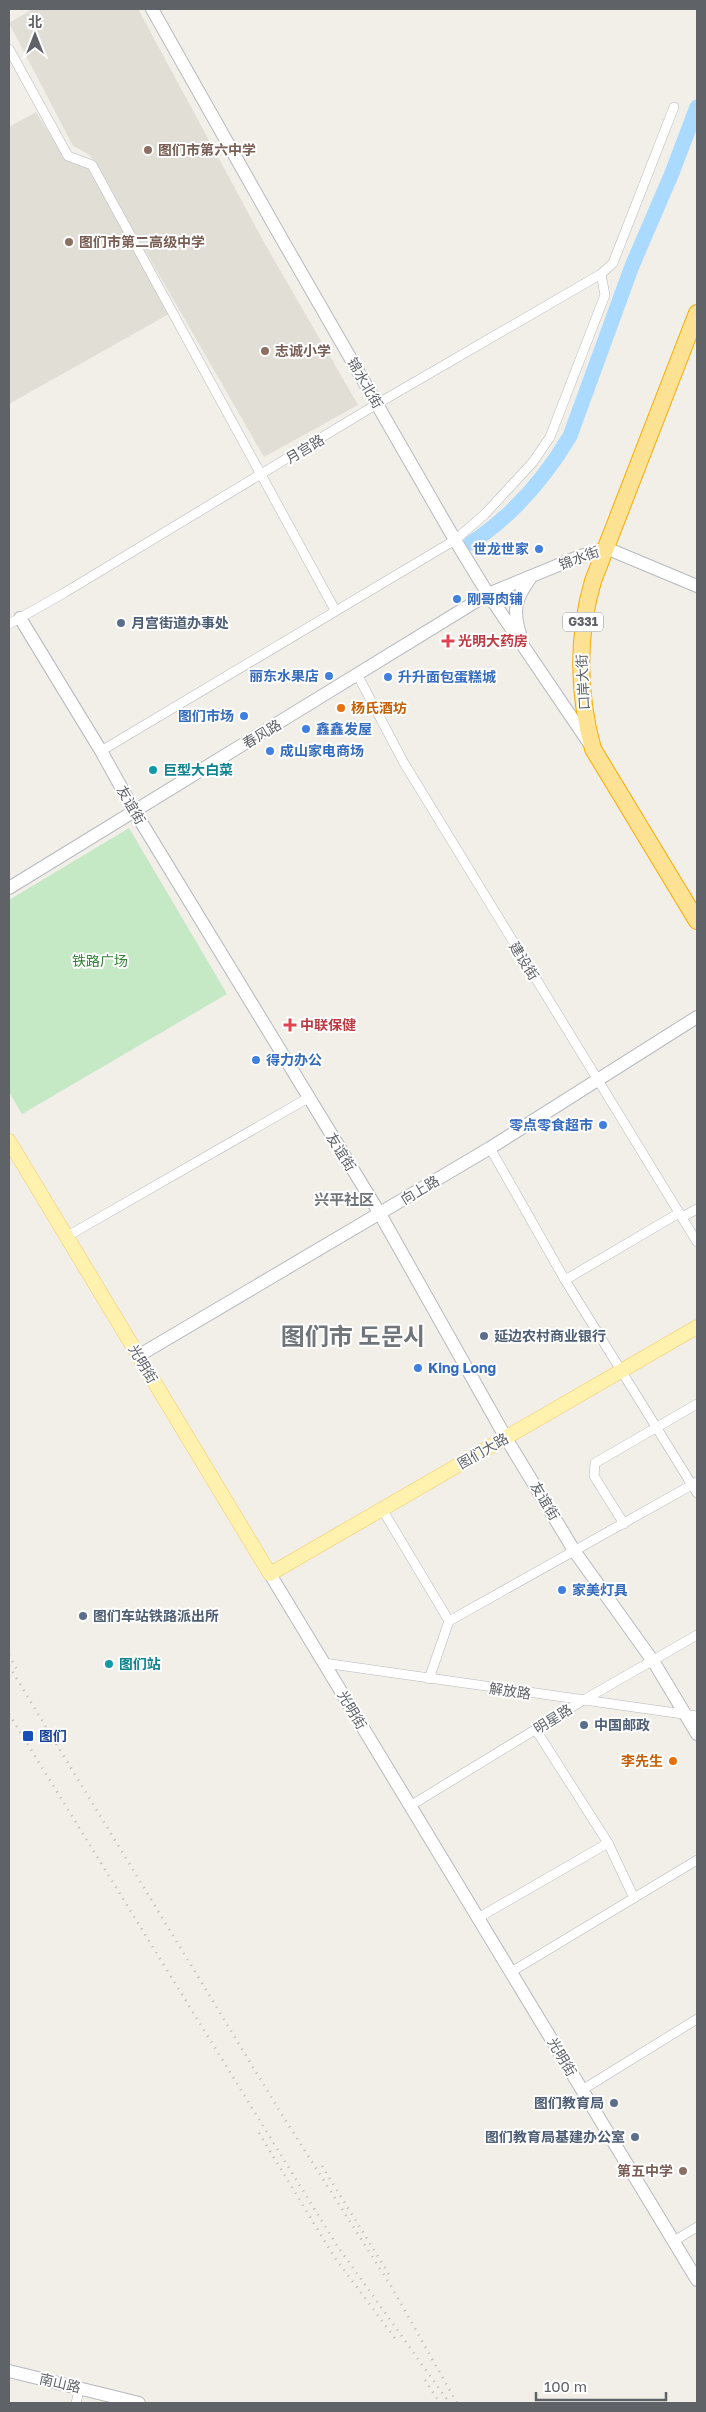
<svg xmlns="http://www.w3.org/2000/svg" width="706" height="2412" font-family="'Golos Text','Noto Sans SC','Noto Sans KR',sans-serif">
<rect width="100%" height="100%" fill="#f1efe8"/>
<g fill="#e1ded6">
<polygon points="33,9 138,9 265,244 358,405 264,457 90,155 73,146 9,23"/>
<polygon points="36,112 64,157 89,169 169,314 9,404 9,127"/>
</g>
<polygon fill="#c5e8c5" points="129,828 227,994 22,1114 9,1092 9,900"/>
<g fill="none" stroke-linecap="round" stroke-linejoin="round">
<path stroke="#aadaff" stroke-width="15" d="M471 543C512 516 545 478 570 436L632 266 672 173 697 107"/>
<g stroke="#b5b8bc" stroke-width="10">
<g id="street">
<polyline points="9,49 68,156 92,165 335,610"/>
<polyline points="9,624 64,593 377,404 601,274"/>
<polyline points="358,676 404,763 697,1242"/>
<polyline points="101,751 455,540 485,514 533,462 550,437 605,295 601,274 613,263 674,107"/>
<polyline points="490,1148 565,1280 697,1493"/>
<polyline points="682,1217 697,1209"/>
<polyline points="66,1237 308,1098"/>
<polyline points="565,1280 679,1213"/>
<polyline points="382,1509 449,1621 429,1679"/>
<polyline points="624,1524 594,1476 595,1463 697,1404"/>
<polyline points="449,1621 697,1482"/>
<polyline points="324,1663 697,1716"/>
<polyline points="536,1730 608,1843 634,1898"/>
<polyline points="410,1806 582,1701 697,1635"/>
<polyline points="478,1918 608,1843"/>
<polyline points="511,1972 697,1860"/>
<polyline points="582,2090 697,2019"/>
<polyline points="674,2241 697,2227"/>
<polyline points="76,2403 80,2387"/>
</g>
</g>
<g stroke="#b6babf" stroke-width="14">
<g id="secondary">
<polyline points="152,9 279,234 455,540 488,594 589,743"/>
<polyline points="20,618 101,751 135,812 380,1214 506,1438 575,1552 655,1664 697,1734"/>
<path d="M520 634C512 609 516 598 531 577"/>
<polyline points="9,888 488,594 578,557 606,548 697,586"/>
<polyline points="138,1356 490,1148 697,1017"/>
<polyline points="270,1574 697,2280"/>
<polyline points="9,2371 139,2403"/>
</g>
</g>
<g stroke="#f2c960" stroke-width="15">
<polyline id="primary" points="9,1141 270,1574 697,1327"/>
</g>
<g stroke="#f9ab00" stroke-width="18">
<path id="highway" d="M697 313 593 581C577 636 578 694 593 749L697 921"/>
</g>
<use href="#street" stroke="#fff" stroke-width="9"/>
<use href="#secondary" stroke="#fff" stroke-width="12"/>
<use href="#primary" stroke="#fff2af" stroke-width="14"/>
<use href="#highway" stroke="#fde293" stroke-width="16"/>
<g stroke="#b6b7b8" stroke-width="2.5" stroke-dasharray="1 6" stroke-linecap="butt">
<polyline points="9,1655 18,1672"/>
<polyline points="9,1666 284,2118 391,2286 457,2403"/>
<polyline points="9,1714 336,2244 448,2401"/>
<polyline points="259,2133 335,2258 397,2341"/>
<polyline points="322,2166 390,2276"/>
<polyline points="425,2380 440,2403"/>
</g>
</g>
<g fill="#8d6e63" stroke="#fff" stroke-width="2">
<circle cx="148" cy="150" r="5"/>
<circle cx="69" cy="242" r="5"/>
<circle cx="265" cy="351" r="5"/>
<circle cx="683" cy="2171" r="5"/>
</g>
<g fill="#3f7fe0" stroke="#fff" stroke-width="2">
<circle cx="539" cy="549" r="5"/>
<circle cx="457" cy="599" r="5"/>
<circle cx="329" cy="676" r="5"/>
<circle cx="388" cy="677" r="5"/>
<circle cx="244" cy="716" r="5"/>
<circle cx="306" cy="729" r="5"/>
<circle cx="270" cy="751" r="5"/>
<circle cx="256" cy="1060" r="5"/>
<circle cx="603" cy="1125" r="5"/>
<circle cx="418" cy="1368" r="5"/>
<circle cx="562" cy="1590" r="5"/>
</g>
<g fill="#5c6f8a" stroke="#fff" stroke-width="2">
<circle cx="121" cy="623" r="5"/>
<circle cx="484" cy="1336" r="5"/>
<circle cx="83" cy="1616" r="5"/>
<circle cx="584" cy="1725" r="5"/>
<circle cx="614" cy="2103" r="5"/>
<circle cx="635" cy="2137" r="5"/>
</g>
<g fill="#e0444e" stroke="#fff" stroke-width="2">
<path d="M445.5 633.5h5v5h5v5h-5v5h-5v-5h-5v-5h5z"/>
<path d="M287.5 1017.5h5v5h5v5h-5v5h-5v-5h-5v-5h5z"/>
</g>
<g fill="#e8710a" stroke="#fff" stroke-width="2">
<circle cx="341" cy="708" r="5"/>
<circle cx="673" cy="1761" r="5"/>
</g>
<g fill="#0f9aa8" stroke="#fff" stroke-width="2">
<circle cx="153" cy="770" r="5"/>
<circle cx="109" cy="1664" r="5"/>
</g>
<rect fill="#1a4fb4" stroke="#fff" stroke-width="2" x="22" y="1730" width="12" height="12" rx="2.5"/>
<g text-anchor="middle" stroke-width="4" stroke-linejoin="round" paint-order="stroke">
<rect fill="#fff" stroke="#8f9295" stroke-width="1" x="563" y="612.5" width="40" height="19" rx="4"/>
<g font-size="12" font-weight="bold" fill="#5f6368">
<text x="583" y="626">G331</text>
</g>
<g font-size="14" font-weight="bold" fill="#785e54" stroke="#fff" text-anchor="start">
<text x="158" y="155">图们市第六中学</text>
<text x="79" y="247">图们市第二高级中学</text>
<text x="275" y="356">志诚小学</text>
<text x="673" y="2176" text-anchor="end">第五中学</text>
</g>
<g font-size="14" fill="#5f6368" stroke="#fff">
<text transform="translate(365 383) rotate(60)" y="5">锦水北街</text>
<text transform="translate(305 449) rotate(-31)" y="5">月宫路</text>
<text transform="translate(579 558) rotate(-20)" y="5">锦水街</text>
<text transform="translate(583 682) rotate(-93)" y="5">口岸大街</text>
<text transform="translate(262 734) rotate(-31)" y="5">春风路</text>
<text transform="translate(131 805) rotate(60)" y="5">友谊街</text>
<text transform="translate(524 961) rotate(58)" y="5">建设街</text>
<text transform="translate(341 1152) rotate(58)" y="5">友谊街</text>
<text transform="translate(420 1190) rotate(-31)" y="5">向上路</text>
<text transform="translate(143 1364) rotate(59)" y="5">光明街</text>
<text transform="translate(483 1451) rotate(-30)" y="5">图们大路</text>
<text transform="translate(545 1501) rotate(59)" y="5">友谊街</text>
<text transform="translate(510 1691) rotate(8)" y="5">解放路</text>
<text transform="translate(352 1710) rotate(59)" y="5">光明街</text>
<text transform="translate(553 1719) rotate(-32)" y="5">明星路</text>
<text transform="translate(562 2057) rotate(59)" y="5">光明街</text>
<text transform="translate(60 2383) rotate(13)" y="5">南山路</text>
</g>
<g font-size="14" font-weight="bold" fill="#366cbe" stroke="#fff" text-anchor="start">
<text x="529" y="554" text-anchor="end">世龙世家</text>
<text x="467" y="604">刚哥肉铺</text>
<text x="319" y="681" text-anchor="end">丽东水果店</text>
<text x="398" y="682">升升面包蛋糕城</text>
<text x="234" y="721" text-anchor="end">图们市场</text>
<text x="316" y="734">鑫鑫发屋</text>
<text x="280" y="756">成山家电商场</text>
<text x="266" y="1065">得力办公</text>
<text x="593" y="1130" text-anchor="end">零点零食超市</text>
<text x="428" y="1373">King Long</text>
<text x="572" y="1595">家美灯具</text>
</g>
<g font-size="14" font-weight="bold" fill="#4e5e75" stroke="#fff" text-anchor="start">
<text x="131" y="628">月宫街道办事处</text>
<text x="494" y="1341">延边农村商业银行</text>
<text x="93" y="1621">图们车站铁路派出所</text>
<text x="594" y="1730">中国邮政</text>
<text x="604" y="2108" text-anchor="end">图们教育局</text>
<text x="625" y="2142" text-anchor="end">图们教育局基建办公室</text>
</g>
<g font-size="14" font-weight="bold" fill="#be3a42" stroke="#fff" text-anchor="start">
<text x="458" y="646">光明大药房</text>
<text x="300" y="1030">中联保健</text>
</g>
<g font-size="14" font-weight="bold" fill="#c56008" stroke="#fff" text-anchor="start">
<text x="351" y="713">杨氏酒坊</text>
<text x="663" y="1766" text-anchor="end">李先生</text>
</g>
<g font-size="14" font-weight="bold" fill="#0d838f" stroke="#fff" text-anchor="start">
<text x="163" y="775">巨型大白菜</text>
<text x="119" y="1669">图们站</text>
</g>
<g font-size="14" fill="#348238" stroke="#fff">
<text x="100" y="966">铁路广场</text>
</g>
<g font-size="14" font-weight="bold" fill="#164399" stroke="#fff" text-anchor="start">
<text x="39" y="1741">图们</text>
</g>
<g font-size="15" font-weight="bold" fill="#70757a" stroke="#fff">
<text x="344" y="1205">兴平社区</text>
</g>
<g font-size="24" font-weight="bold" fill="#70757a" stroke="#fff">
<text x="353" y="1345">图们市 도문시</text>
</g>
</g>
<rect width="706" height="2412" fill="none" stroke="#5f6368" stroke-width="20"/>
<g transform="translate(35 35)" stroke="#ffffff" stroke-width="4" paint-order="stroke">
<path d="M0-4L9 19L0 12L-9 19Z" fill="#5f6368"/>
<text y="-8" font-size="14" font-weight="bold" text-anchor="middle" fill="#5f6368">北</text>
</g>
<path d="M536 2392v8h130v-8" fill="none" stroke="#5f6368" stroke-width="2.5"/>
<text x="544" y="2392" font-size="15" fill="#5f6368" stroke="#ffffff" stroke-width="4" paint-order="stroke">100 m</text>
</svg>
